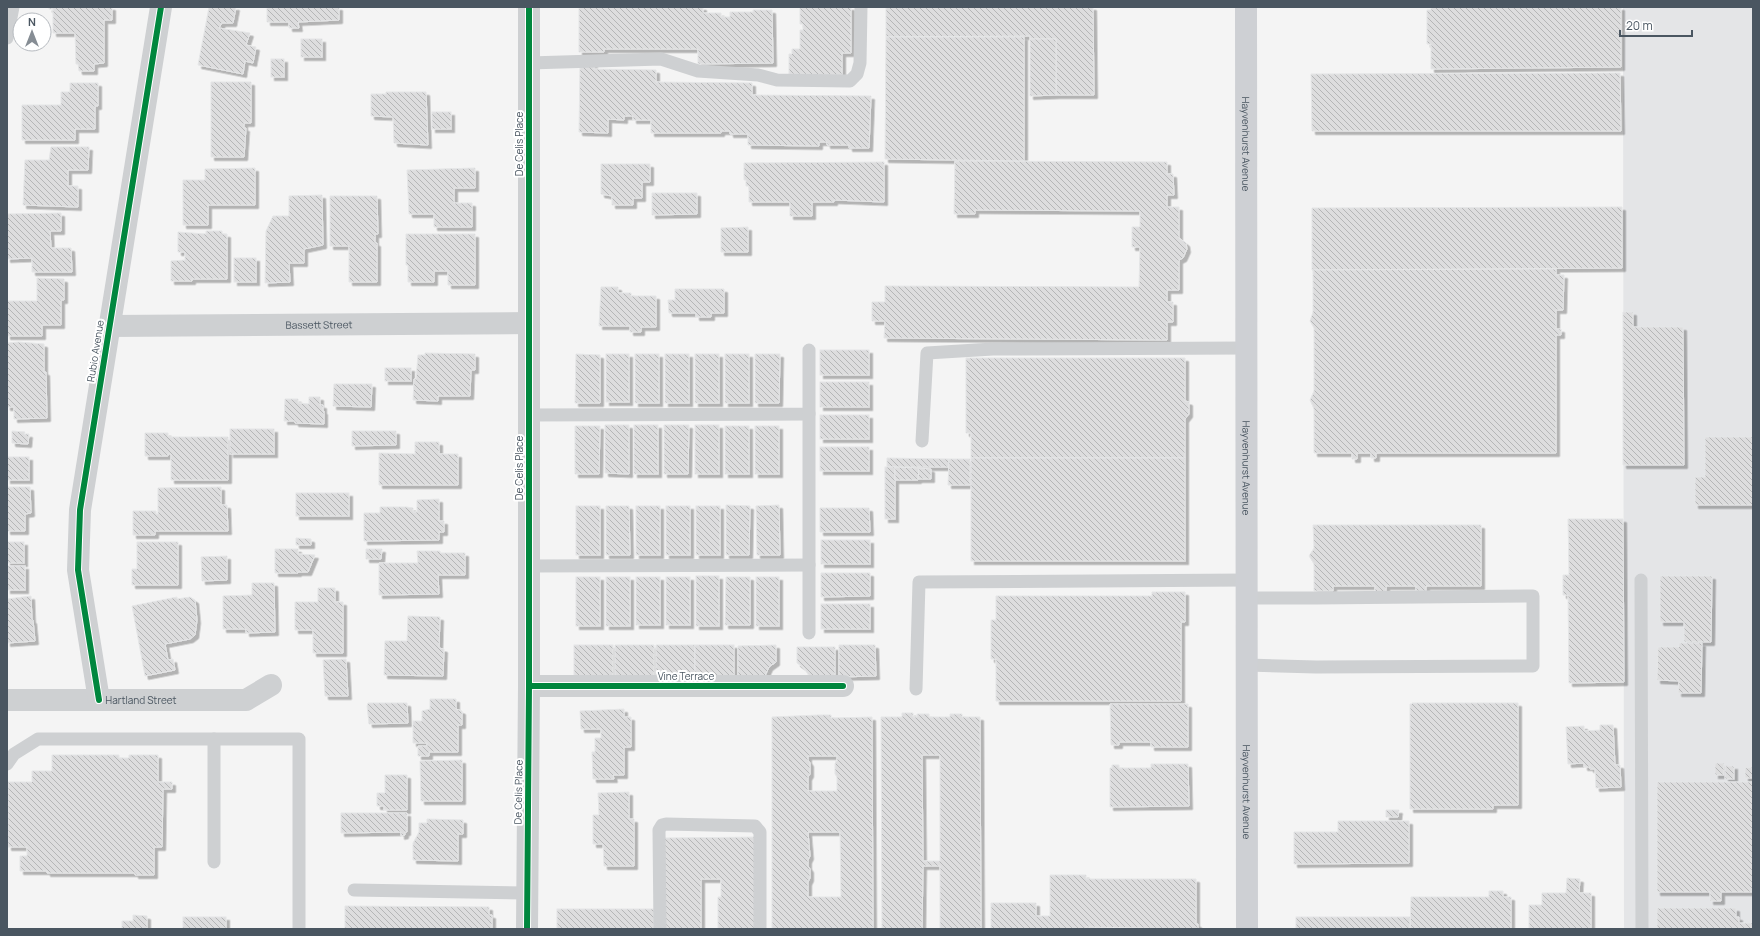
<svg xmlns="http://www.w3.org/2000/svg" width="1760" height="936" font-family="Manrope,sans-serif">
<defs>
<pattern id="building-back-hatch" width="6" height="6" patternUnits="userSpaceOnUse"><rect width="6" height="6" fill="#ddddde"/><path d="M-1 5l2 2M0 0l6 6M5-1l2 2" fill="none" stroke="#b5b6b7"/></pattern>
<filter id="shadow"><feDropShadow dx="3.5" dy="3.5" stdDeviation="0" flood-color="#0004"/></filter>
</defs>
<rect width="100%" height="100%" fill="#f4f4f4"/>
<polygon fill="#e4e5e7" points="1623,7 1753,7 1753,929 1624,929"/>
<g fill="url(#building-back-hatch)" stroke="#e5e6e7" fill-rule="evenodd" filter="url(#shadow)">
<polygon points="49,7 112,7 112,20 104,20 104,63 94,64 94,71 79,71 78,64 76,64 75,33 53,33 53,9 49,9"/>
<polygon points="209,7 236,7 233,23 222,23 219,28 250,33 246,45 256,47 253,63 245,61 243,74 198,65"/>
<polygon points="267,7 339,7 339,20 298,22 299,28 289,28 289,22 267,22"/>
<polygon points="579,7 703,7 703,13 721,13 721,17 730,17 730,12 753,12 753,10 772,10 773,63 698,64 698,49 604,49 604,52 579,52"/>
<polygon points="800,7 851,7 851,53 842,53 842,75 789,74 789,54 792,54 792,49 800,49 800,30 803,30 803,24 800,24"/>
<polygon points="886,7 1093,7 1094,95 1056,95 1056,39 1030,39 1030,36 886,37"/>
<polygon points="1431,7 1621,7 1621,67 1431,69 1431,44 1427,44 1427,10 1431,10"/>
<polygon points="886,37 1024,37 1024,161 885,159"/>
<rect x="301" y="39" width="21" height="18"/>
<polygon points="1030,39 1056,39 1056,95 1030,96"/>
<rect x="271" y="59" width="13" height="18"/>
<polygon points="580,64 594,64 594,69 656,70 656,82 752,83 752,95 871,96 869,148 849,148 849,145 827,145 827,142 819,142 819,146 748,145 748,134 730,134 730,131 721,131 721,133 651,133 651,120 633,120 633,116 624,116 624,120 608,119 608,133 579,132"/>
<polygon points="1620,73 1621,131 1312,131 1311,74"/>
<polygon points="211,82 251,82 251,123 244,123 244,128 246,128 244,157 211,157"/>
<polygon points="70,83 98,83 98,106 95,106 95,129 75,129 75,140 22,140 22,105 61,105 61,92 70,92"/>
<polygon points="386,92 426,92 428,145 394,143 393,117 371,116 371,94 386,94"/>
<rect x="432" y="112" width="19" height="17"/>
<polygon points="51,147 89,147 88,170 68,170 68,186 78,186 78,207 23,205 25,160 49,160"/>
<polygon points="955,161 1167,162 1167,174 1173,174 1174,195 1167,195 1167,207 1179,207 1179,238 1186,243 1187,249 1183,258 1179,260 1179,290 1167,290 1167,302 1173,302 1173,322 1167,322 1167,340 884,338 885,321 872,321 872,302 885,302 885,286 1139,287 1140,247 1132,247 1132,227 1140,227 1140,211 975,210 975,214 954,214"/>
<polygon points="884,162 884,202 834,200 834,202 812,202 812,216 790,216 790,202 749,202 749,186 746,186 746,180 744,180 744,163"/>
<polygon points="601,164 650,164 650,182 642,182 642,198 633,198 633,205 612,205 612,196 601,194"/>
<polygon points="255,168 255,205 208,205 208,225 183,225 183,180 205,180 205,169"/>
<polygon points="475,168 475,188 454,188 454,203 472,203 472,227 434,227 434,214 409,214 407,170"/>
<polygon points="652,193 697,193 697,214 652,215"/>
<polygon points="322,195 323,245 304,249 304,263 289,263 290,282 265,283 266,231 273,216 289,216 289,196"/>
<polygon points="330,196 377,196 378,234 375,234 375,243 377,243 377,282 349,282 349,246 330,246"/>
<polygon points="1622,207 1622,268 1312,270 1312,208"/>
<polygon points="61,213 61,231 50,231 51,248 71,248 72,272 32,272 32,258 7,259 7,214"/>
<polygon points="748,227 748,252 721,252 721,228"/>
<polygon points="206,231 222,231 222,234 227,234 227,279 192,279 192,281 171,281 171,261 185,260 185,252 178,252 178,232 206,234"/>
<polygon points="406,234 475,234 475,285 448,285 448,271 434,271 434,282 408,282 408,265 406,265"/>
<rect x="234" y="258" width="22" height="24"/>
<polygon points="1556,269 1556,275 1564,275 1563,310 1556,310 1556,329 1561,329 1561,335 1556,335 1556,453 1376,453 1376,458 1371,458 1371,453 1357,453 1357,459 1352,459 1352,453 1314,453 1314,409 1310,400 1314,391 1314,328 1310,321 1313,312 1313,271 1312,270"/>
<polygon points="37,278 64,279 64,300 61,300 61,325 42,325 42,336 7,336 7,301 37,301"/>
<polygon points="601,287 618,287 618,293 631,293 631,296 656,296 656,327 641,327 641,332 630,332 630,326 599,326"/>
<polygon points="675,289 724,289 724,313 711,313 711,317 696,317 696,313 669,313 668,300 675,300"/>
<polygon points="1623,312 1633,312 1633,327 1683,327 1684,465 1623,465"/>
<polygon points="18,342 44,344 44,372 46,372 47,418 14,419 14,407 7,407 7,343"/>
<rect x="820" y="350" width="49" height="25"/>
<polygon points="425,353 475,354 475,370 471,370 470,396 438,396 438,401 413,400 414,379 416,379 418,355 425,355"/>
<polygon points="576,354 600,355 600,403 575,403"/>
<rect x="606" y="354" width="23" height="48"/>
<rect x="635" y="354" width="24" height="49"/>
<rect x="665" y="354" width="24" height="49"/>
<rect x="695" y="354" width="24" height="49"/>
<rect x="725" y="354" width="24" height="49"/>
<polygon points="755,354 780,354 779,403 755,403"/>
<polygon points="966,358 1185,358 1185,401 1189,402 1189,414 1185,419 1185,458 971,458 971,433 966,433"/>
<rect x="385" y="368" width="26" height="13"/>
<rect x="820" y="382" width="49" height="25"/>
<polygon points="334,384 372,384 371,407 333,406"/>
<polygon points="309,397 320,397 320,405 323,405 323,411 324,411 324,424 295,423 295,421 284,421 285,399 298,399 298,403 309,404"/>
<rect x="820" y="415" width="49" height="24"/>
<polygon points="605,425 629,425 629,474 605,473"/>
<rect x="634" y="425" width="24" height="49"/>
<polygon points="664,425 689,425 688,474 664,474"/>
<rect x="695" y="425" width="24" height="49"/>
<polygon points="575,426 600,426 599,474 575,474"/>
<rect x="725" y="426" width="24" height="48"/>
<rect x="755" y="426" width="24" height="48"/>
<rect x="230" y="429" width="44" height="25"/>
<polygon points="12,431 25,432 24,434 29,434 28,444 12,443"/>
<polygon points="352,431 396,431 396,445 352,446"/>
<polygon points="145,433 168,433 168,437 228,437 228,480 171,480 171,454 168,454 168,456 145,456"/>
<polygon points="1705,437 1753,437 1753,505 1695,505 1695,477 1705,477"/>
<polygon points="415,442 439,442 439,454 458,454 458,485 379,485 379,453 415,454"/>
<rect x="820" y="447" width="49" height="24"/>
<rect x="7" y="457" width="22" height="23"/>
<polygon points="887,458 949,459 949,467 887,467"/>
<rect x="971" y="458" width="214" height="103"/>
<polygon points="949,459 970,459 970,485 948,485"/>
<rect x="885" y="467" width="10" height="52"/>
<polygon points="895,467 919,468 918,480 895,480"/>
<polygon points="919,468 931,469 931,479 918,479"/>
<polygon points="7,487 30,487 31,513 25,514 25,531 7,531"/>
<polygon points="221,487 221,505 227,505 228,531 155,531 155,535 133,535 133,511 156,511 156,514 158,514 158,488"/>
<rect x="296" y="493" width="53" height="23"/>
<polygon points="439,499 439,521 444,521 444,532 439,532 439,540 364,541 364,513 380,513 380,507 407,507 413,508 413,512 417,512 417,500"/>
<polygon points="726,505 750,506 749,555 726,555"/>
<polygon points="779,505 780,555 757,555 756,506"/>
<rect x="576" y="506" width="24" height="49"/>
<polygon points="606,506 629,506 630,555 606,555"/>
<rect x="636" y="506" width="24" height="49"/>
<rect x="666" y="506" width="24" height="49"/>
<rect x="696" y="506" width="24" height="49"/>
<polygon points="820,508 869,508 870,532 820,532"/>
<polygon points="1568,519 1623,519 1624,682 1569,683 1568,595 1563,595 1563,575 1569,575"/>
<polygon points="1313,525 1481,525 1481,586 1426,586 1426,591 1416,591 1416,586 1386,586 1386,593 1375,593 1375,586 1333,586 1333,591 1314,591 1314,564 1309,556 1314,548"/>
<polygon points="296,538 311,539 311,545 296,545"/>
<rect x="821" y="540" width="49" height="24"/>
<rect x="7" y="542" width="17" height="21"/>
<polygon points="137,542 178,542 178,585 132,585 132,569 137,569"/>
<polygon points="275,549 298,549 298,554 315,555 308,572 298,572 298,573 275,573"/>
<polygon points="366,549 382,549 381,559 366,559"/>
<polygon points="417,551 440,551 440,553 465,553 465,575 438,575 439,594 379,595 379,563 418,563"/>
<polygon points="227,556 227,580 202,581 201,557"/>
<rect x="7" y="566" width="18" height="24"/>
<polygon points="821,573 870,573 870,596 821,597"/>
<rect x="696" y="576" width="23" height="50"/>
<polygon points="1660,576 1712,576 1711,642 1684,642 1684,622 1660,622"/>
<rect x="576" y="577" width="24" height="49"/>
<rect x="606" y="577" width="24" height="49"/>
<rect x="636" y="577" width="24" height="48"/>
<rect x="666" y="577" width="24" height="48"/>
<polygon points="726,577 750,577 750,625 725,625"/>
<rect x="756" y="577" width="23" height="49"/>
<polygon points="252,583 274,583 275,632 246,633 246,629 223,629 223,596 252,595"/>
<polygon points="318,588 335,588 335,602 343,602 343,653 313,653 313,630 295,630 295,602 318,602"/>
<polygon points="1152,592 1185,592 1185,622 1181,622 1181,701 996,701 996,659 991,659 991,620 996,620 996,596 1152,596"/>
<polygon points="31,596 32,620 33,620 35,641 7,643 7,599"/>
<polygon points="177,597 177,599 190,597 195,600 197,620 195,635 190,639 165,644 168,660 173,659 175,670 145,676 132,606"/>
<rect x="821" y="604" width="49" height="25"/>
<polygon points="408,616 440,617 439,648 444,649 443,676 384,675 385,641 407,641"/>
<polygon points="1679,643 1702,643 1701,693 1678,693 1679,681 1657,680 1658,647 1679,647"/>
<rect x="574" y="645" width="39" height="31"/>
<polygon points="615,645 654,645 654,677 615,676"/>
<polygon points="656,645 695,645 695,677 656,676"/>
<rect x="695" y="645" width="39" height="31"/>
<polygon points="776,645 776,662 769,667 765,676 738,676 738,646"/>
<polygon points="839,645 875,645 876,676 839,677"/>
<polygon points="797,647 835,647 835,676 809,676 804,668 797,663"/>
<polygon points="346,659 348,696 325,696 323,660"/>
<polygon points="430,699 456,699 456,709 462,711 462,725 458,725 458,752 429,752 429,756 418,756 418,746 427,746 427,743 413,743 413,721 422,721 422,711 430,709"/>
<polygon points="368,703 407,703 408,723 369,724 367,706"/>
<polygon points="1412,703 1518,703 1518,805 1493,805 1493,809 1410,809 1410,704 1412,704"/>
<polygon points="1110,704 1188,704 1188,747 1151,747 1151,742 1119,742 1119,745 1111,745"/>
<polygon points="624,709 624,717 631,717 631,747 624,747 624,775 613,775 614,779 593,779 592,752 595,752 595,738 601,738 601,729 581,729 580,711"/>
<path d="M902 713H913V717H917V714H929V717H950V714H962V717H980L981 929H940V866H923L922 929H882L881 717H902ZM922 755H940V861H923Z"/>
<path d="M818 715H831V718L872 717 873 929H772V717ZM808 756H837V761H836L835 764V774L837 777V791H808V777L810 774V763L808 760ZM808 832H840L841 897H808V882L810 878V869L808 866V860L810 856Z"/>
<polygon points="1600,725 1613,725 1615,765 1620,765 1621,787 1596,788 1595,769 1590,769 1590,767 1584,767 1584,763 1568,764 1566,727 1584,726 1584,731 1600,730"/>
<polygon points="52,755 119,755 119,758 129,758 129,755 158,755 158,782 172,782 172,789 163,789 162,847 154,847 154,875 135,875 135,873 47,873 47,871 20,871 20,856 27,856 27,847 8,847 8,782 32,782 32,771 52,771"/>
<polygon points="462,760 462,801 421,801 420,761"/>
<rect x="1715" y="763" width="9" height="12"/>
<polygon points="1151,764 1188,764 1189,806 1110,807 1110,768 1112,768 1112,765 1119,765 1119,768 1151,768"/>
<rect x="1725" y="766" width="9" height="13"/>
<polygon points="1753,767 1753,778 1745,778 1745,768"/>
<polygon points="385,775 407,775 407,810 384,810 384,806 377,806 377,793 385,793"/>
<polygon points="1657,782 1753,782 1753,892 1721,892 1721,901 1710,901 1710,892 1657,892"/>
<polygon points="629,792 629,819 634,819 634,866 604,866 603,844 593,844 593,815 599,815 598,793"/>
<polygon points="1386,810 1399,810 1398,817 1386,817"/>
<polygon points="341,813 407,813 407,832 405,832 405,835 401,836 401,832 341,833"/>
<polygon points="427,819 463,820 463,834 458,834 458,861 413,860 413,843 419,832 419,823 427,823"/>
<polygon points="1338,821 1409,821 1409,863 1294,864 1294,832 1338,832"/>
<polygon points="756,837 756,929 718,929 718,897 721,897 721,879 701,879 701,929 664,929 664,838"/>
<polygon points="1050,875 1086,875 1086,879 1196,879 1196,924 1198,924 1198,929 1086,927 1086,929 991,929 991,903 1036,903 1036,916 1050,916"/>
<polygon points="1567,878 1580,879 1579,893 1591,893 1591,929 1529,929 1529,905 1542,905 1542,893 1566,893"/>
<polygon points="1489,891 1503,891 1503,897 1511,897 1511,929 1410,929 1411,897 1489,897"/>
<polygon points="345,906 489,907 489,915 492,915 492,929 345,929"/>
<polygon points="1657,908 1736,908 1736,917 1739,917 1739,923 1753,923 1753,929 1657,929"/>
<rect x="557" y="909" width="97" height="20"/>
<polygon points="133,915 147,916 147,929 122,929 122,921 133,921"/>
<rect x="183" y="917" width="43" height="12"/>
<rect x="1296" y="917" width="114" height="12"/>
</g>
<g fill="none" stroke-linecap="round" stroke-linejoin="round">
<g stroke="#ced0d2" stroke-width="13">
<polyline points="7,38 13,7"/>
<polyline points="529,63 661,59 698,71 758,75 777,80 850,81 857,74 860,63 861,7"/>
<polyline points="529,415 809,414 809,350"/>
<polyline points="922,441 927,353 993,349 1247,348"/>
<polyline points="529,566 809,565"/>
<polyline points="1641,580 1642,929"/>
<polyline points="1247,598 1315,598 1533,596 1533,666 1316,667 1247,665"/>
<polyline points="809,633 809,414"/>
<polyline points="916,689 919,582 1247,580"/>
<polyline points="214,739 214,862"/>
<polyline points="7,764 14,754 38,739 299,739 299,929"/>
<polyline points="354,890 527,893"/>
<polyline points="660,929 659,830 662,825 666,824 755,826 760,832 760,929"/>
</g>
<g stroke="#ced0d2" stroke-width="22">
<path id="s1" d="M110 326 529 323"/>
<polyline points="529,686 843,686"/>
<path id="s2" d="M7 700H246L271 685"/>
<polyline points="99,700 78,570 80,510 161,7"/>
<polyline points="527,929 529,686 529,7"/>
</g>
<path stroke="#ced0d4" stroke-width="22" id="s3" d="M1246 7 1247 929"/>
<g stroke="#fff" stroke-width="8">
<g id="cycleway">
<polyline points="529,686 843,686"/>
<polyline points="99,700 78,570 80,510 161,7"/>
<polyline points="527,929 529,686 529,7"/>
</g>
</g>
<use href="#cycleway" stroke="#00873e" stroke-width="6"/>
</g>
<g text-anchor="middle" stroke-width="4" stroke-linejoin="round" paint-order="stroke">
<g font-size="10" fill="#4a5661" stroke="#fff">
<text transform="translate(519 144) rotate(-90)" y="4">De Celis Place</text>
<text dy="4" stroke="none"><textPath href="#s3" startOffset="137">Hayvenhurst Avenue</textPath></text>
<text dy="4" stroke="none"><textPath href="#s1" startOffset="209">Bassett Street</textPath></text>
<text transform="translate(95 351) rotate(-81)" y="4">Rubio Avenue</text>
<text transform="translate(519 468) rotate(-90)" y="4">De Celis Place</text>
<text dy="4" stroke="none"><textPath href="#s3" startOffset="461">Hayvenhurst Avenue</textPath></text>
<text x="686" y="680">Vine Terrace</text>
<text dy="4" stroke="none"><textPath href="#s2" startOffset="134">Hartland Street</textPath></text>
<text transform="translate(518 792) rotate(-89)" y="4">De Celis Place</text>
<text dy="4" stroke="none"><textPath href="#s3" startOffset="785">Hayvenhurst Avenue</textPath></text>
</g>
</g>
<rect width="1760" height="936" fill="none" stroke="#4a5661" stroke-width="16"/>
<g transform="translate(32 32)"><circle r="19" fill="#ffffff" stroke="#b7bbc0"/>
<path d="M0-3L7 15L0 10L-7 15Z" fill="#868d94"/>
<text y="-6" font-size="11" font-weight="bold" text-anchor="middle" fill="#4a5661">N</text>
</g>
<path d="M1620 30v6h72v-6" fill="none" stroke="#4a5661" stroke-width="2"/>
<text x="1626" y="30" font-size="12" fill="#4a5661" stroke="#ffffff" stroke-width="3" paint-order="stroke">20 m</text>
</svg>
